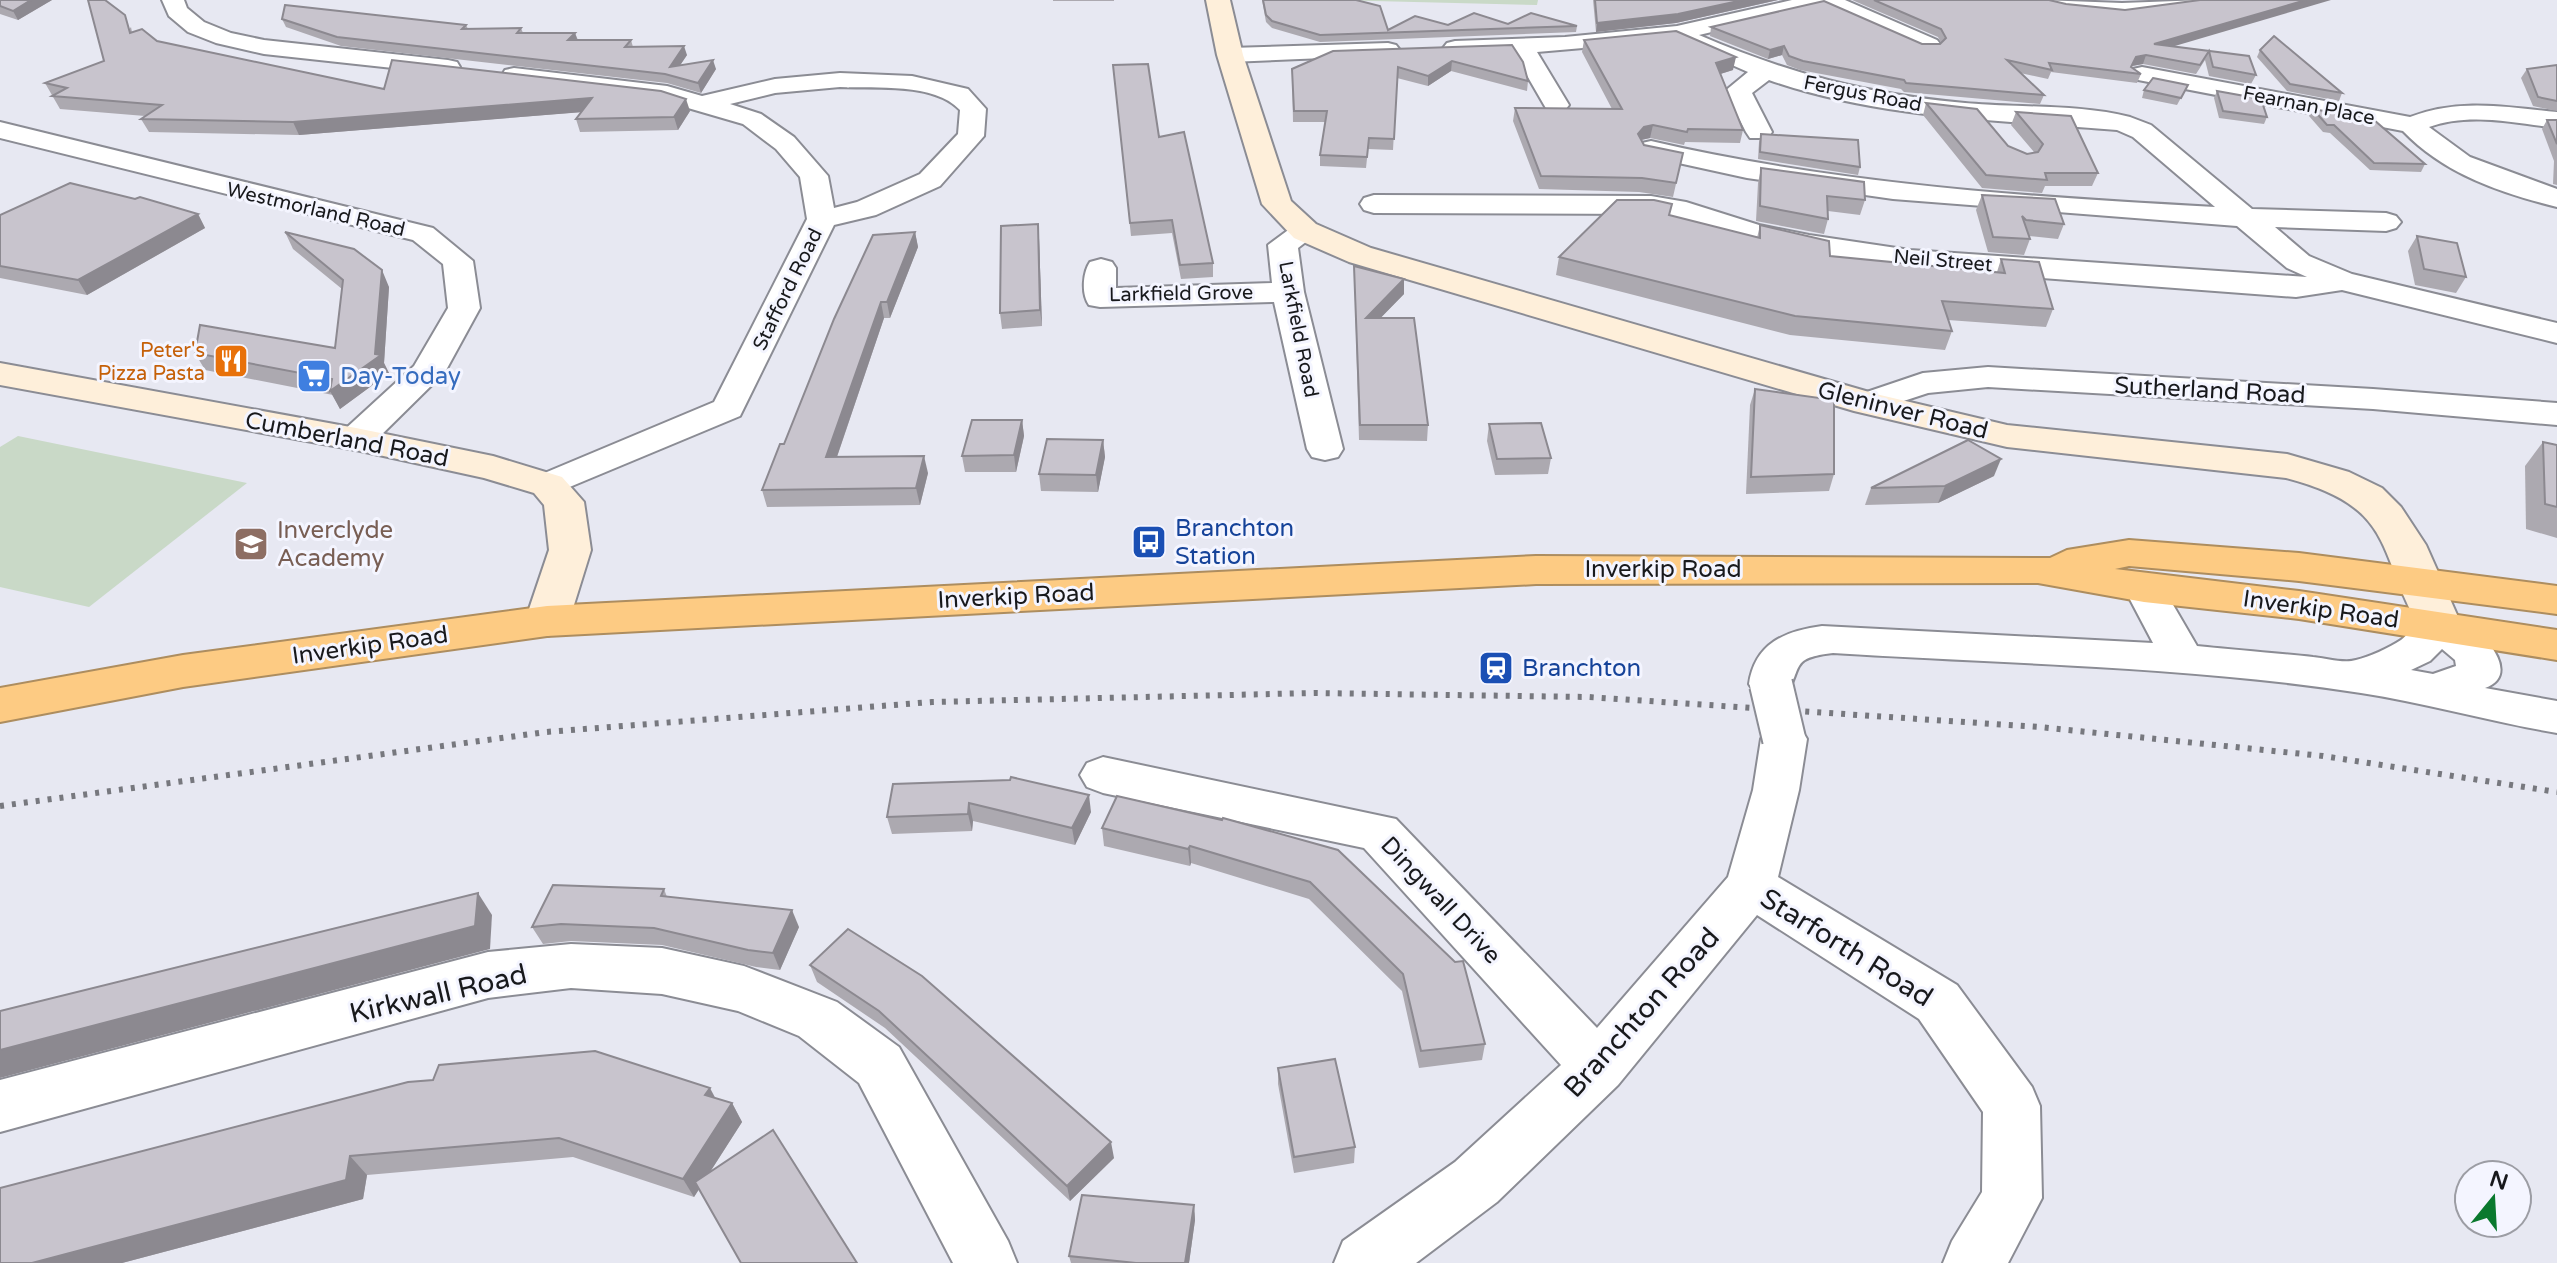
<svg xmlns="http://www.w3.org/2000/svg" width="2557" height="1263" font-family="'Varela Round',sans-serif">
<rect width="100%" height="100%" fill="#e7e8f2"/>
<g fill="#c9d9c7">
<polygon points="1333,0 1538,0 1537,5"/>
<polygon points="18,436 247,483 89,607 0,587 0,447"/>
</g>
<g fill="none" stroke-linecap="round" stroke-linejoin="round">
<g stroke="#8b8c94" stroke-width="4">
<g id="street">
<polygon points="162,0 184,0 187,8 204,22 231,33 264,40 448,60 457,62 460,67 457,72 448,74 264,54 216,43 188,32 169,16"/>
<path d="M1792 0H1845L1937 40 1941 45 1937 50H1921L1822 6 1699 35C1790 74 1866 94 1965 103 2019 108 2078 104 2130 117L2151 125 2252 209 2386 213 2396 216 2401 222 2396 228 2386 231 2275 227 2309 256 2352 274 2557 323V343L2342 290 2296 297 1910 268 1809 253 1651 214 1374 213 1364 210 1360 204 1364 198 1374 195 1651 196 1686 202 1759 225 1809 235 1910 250 2307 277 2287 268 2237 226 1893 199 1747 178 1642 155 1638 149 1642 143 1651 141C1836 184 2026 197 2215 207L2133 137 2117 130C2000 120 1881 119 1769 80L1752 93 1772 132 1768 138H1750L1746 132 1725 91 1748 72 1675 40 1537 52 1569 105 1565 110H1547L1514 53 1455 55 1447 53 1443 48 1447 43 1455 41 1565 37 1677 26Z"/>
<path d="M2041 0 2122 3 2203 0 2200 5C2146 18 2098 19 2044 5Z"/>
<polygon points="1388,43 1396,45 1400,50 1396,55 1230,62 1222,60 1218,55 1222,50 1230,48"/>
<path d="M2142 67 2410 117C2460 98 2505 107 2557 112V128C2515 123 2469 112 2429 127L2470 157 2557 189V207C2501 193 2444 174 2403 131L2133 79 2130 74 2133 69Z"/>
<path d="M514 68 667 86 702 96 775 79 840 73 912 76 968 89 986 109 984 136 940 186 876 215 834 225 740 416 548 496 535 493 529 485 535 477 714 402 807 219 800 177 776 149 743 124 664 101 505 80 502 75 505 70ZM840 87C876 89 934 82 960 110L958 134 920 174 857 202 834 208 828 176 794 137 761 114 730 104 775 93Z"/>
<polygon points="0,122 433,228 473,261 480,308 445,372 369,447 356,450 343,447 338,439 343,431 414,366 448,308 443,264 413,240 0,138"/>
<path d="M1305 222 1315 225 1320 231 1298 248 1304 292 1343 449 1338 457 1325 460 1312 457 1307 449 1274 302 1100 307 1089 305C1081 294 1083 272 1090 262L1101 259 1112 262 1116 268V288L1272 283 1268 245 1295 225Z"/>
<polygon points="1988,367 2373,389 2557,403 2557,425 2373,409 1988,387 1928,393 1867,413 1855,410 1850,403 1855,396 1923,373"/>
<path d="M2144 575 2158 579 2197 646C2236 650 2275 653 2313 657 2326 658 2344 664 2356 660 2369 657 2389 648 2401 640 2413 631 2422 612 2439 612 2466 611 2530 672 2485 688L2557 701V733C2491 722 2427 703 2361 693 2187 666 2008 664 1833 653 1790 658 1803 666 1786 695L1771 699 1756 695 1749 684C1755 643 1785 631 1822 626L2153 643 2124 588 2130 579ZM2442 649 2455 660 2456 666 2433 674 2411 670 2430 661Z"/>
<polygon points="1784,722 1800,727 1807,739 1799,790 1778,877 1957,985 2032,1087 2040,1106 2042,1198 2008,1263 1943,1263 1952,1241 1982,1192 1983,1112 1919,1019 1757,915 1618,1085 1497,1202 1416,1263 1334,1263 1343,1241 1455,1162 1561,1065 1364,848 1103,793 1087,787 1080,775 1087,763 1103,757 1396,819 1597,1028 1728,877 1753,790 1761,739 1768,727"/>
<polygon points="571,944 662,948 744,966 837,1002 899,1047 1008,1241 1017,1263 953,1263 859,1083 799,1036 738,1011 662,994 571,988 488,998 0,1132 0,1080 488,952"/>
</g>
</g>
<g stroke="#8b8c94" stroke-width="4">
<g id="secondary">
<path d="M1206 0H1230L1243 55 1291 201 1316 224 1371 248 1876 394 2007 425 2287 454 2349 472 2382 488 2401 507 2426 545 2462 626 2455 637 2440 641 2425 637C2374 554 2401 508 2286 478L2007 447 1854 411 1349 262 1294 238 1262 204 1217 55Z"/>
<polygon points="0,363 356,428 493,456 562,477 584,502 591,550 569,621 562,631 547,636 532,631 525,621 549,550 544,505 534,493 484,478 356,450 0,385"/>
</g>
</g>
<g stroke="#ad8d5f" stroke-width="4">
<polygon id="highway" points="2129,540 2299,553 2557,586 2557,614 2299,581 2129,566 2115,569 2299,591 2557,630 2557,660 2299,619 2144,602 2038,583 1536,584 547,636 183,687 0,722 0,688 183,655 547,606 1536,556 2050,558 2067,550"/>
</g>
<use href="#street" fill="#fff" fill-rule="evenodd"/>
<use href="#secondary" fill="#feefda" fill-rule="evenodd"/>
<use href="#highway" fill="#fdcb83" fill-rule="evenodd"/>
<polyline stroke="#77787e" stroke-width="6" stroke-dasharray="4 8" stroke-linecap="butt" points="0,806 546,732 932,702 1314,693 1588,697 2039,727 2323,756 2557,792"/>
<g stroke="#8b8c94" stroke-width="46" stroke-linecap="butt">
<polyline id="street-bridge" points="1771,684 1784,739"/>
</g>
<use href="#street-bridge" stroke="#fff" stroke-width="42"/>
</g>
<g fill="#aca9b0">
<polygon points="0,0 52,0 18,20 0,14"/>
<rect x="1053" y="0" width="61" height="1"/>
<polygon points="1262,0 1356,0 1388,30 1448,25 1577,26 1576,32 1320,42 1272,28 1266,22"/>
<polygon points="1593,0 1778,0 1676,23 1596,32"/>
<polygon points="1852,0 2049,0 2173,46 2249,56 2256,75 2251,84 2209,76 2205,60 2196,74 2143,64 2132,66 2132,67 2141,74 2137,83 2051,72 2048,79 2020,73 2044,95 2040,104 1904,92 1901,89 1800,70 1787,65 1782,55 1768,59 1710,36 1711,27 1922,44 1940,44 1941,43 1938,37"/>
<polygon points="282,19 466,25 468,29 521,28 523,33 575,33 578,40 631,40 633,47 687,55 680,65 716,69 701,93 667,83 341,46 286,27"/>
<polygon points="131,27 132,32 157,41 384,89 690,111 678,130 580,132 576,119 581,112 299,135 149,132 141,119 145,116 60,109 45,83 104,61"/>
<polygon points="1584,40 1733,70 1720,74 1743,130 1740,143 1685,142 1684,145 1650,138 1641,140 1644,145 1683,153 1673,197 1639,192 1539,189 1513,121 1515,108 1612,109 1582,52"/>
<polygon points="1512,45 1528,81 1527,91 1451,71 1428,86 1397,78 1393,150 1368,149 1366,168 1320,166 1320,155 1325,122 1293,122 1292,69"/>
<polygon points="2260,50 2342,93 2339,101 2287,91 2257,57"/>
<polygon points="1113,65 1159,137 1213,263 1213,277 1181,279 1172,233 1131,236"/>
<polygon points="2557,65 2557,111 2533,106 2521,78 2527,69"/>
<polygon points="2188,85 2177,105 2142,98 2144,90"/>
<polygon points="2217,91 2267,117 2264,124 2219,118 2214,98"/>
<polygon points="1926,103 2008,146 2027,154 2034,152 2011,125 2016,112 2098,173 2092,186 2045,186 2042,193 1982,188 1923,115"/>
<polygon points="2313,109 2425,164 2421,172 2370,170 2330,133 2323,132 2309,116"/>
<polygon points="2547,120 2557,120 2557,185 2553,184 2554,161 2542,129"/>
<polygon points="1761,134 1860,167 1858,175 1758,159 1759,142"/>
<polygon points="1761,168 1865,200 1860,215 1828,211 1828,219 1824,234 1756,221 1758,183"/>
<polygon points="1982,195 2064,224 2058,239 2029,236 2030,239 2024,255 1988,252 1976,210"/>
<polygon points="198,214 205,228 87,295 0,278 0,215"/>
<polygon points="1760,225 1830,256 1997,272 2001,259 2053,309 2046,327 1948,320 1952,331 1945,350 1790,335 1556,275 1559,257 1757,238"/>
<polygon points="285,232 389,287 384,363 389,373 340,409 333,395 205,370 195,353 335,348 342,289 293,249"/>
<polygon points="915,232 918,247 890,318 884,318 837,457 928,473 920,505 767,507 762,490 784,444"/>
<polygon points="2417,236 2466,277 2456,293 2415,285 2408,251"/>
<polygon points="1039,239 1042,326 1002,329 1000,313"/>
<polygon points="1354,266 1404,279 1404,294 1380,318 1428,425 1427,441 1359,440"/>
<polygon points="1755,389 1834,474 1829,491 1746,494 1750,405"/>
<polygon points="1022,420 1024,436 1016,472 965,472 962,456"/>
<polygon points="1489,424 1551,458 1548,474 1495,475 1487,441"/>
<polygon points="1103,440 1105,457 1098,492 1041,491 1039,474"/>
<polygon points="2543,442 2557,445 2557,538 2526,529 2525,466"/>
<polygon points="1994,476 1938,503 1865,505 1871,488"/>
<polygon points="893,784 1091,812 1075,845 973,821 972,831 892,834 887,817"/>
<polygon points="1102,828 1338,850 1485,1044 1482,1060 1419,1068 1402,991 1309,899 1191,863 1190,866 1104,846"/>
<polygon points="664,889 667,897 799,927 780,970 756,967 662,945 571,941 543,944 532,927"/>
<polygon points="810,965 1114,1158 1070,1201 885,1028 817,982"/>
<polygon points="1278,1068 1355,1147 1354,1163 1294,1173 1278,1084"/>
<polygon points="716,1098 732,1103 742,1122 694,1197 573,1157 367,1175 363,1199 122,1263 0,1263 0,1188"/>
<polygon points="1194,1205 1195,1220 1189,1263 1071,1263 1069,1256"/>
</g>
<g fill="#8c8990">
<polygon points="31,0 52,0 18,20 13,11"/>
<polygon points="1743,0 1778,0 1676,23 1596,32 1597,23"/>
<polygon points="2306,0 2331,0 2151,53 2154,44"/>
<polygon points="575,33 578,42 568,40"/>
<polygon points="684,46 687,55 673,76 670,67"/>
<polygon points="1784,46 1782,55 1768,59 1770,50"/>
<polygon points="2146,55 2143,64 2132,66 2127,76 2136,57"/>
<polygon points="1736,57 1733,70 1714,76 1716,63"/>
<polygon points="713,60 716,69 701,93 698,83"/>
<polygon points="1452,61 1451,71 1428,86 1428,76"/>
<polygon points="592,98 596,111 299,135 293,122"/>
<polygon points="686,99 690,111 678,130 674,117"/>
<polygon points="1653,125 1650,138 1641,140 1638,134 1644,127"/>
<polygon points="198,214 205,228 87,295 78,280"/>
<polygon points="1038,224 1039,239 1042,326 1040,310"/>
<polygon points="915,232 918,247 890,318 887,302"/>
<polygon points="382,270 389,287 384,363 389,373 340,409 330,391 375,354"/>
<polygon points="1404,279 1404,294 1366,333 1366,318"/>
<polygon points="881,302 884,318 831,474 826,457"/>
<polygon points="1022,420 1024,436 1016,472 1014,455"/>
<polygon points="1103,440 1105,457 1098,492 1096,475"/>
<polygon points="924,456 928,473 920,505 916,488"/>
<polygon points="2001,459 1994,476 1938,503 1945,486"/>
<polygon points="1089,795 1091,812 1075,845 1072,828"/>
<polygon points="969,803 973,821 972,831 968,814"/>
<polygon points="1190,846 1191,863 1190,866 1188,849"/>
<polygon points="478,893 492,915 490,949 0,1078 0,1050"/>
<polygon points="792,910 799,927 780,970 773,953"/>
<polygon points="710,1088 720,1107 705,1095"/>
<polygon points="732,1103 742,1122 694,1197 683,1179"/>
<polygon points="1111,1142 1114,1158 1070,1201 1067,1186"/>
<polygon points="350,1156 367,1175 363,1199 122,1263 32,1263"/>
<polygon points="1194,1205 1195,1220 1189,1263 1185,1263"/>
</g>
<g fill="#c8c4cd" stroke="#8c8990" stroke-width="2">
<polygon points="0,0 31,0 13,11 0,6"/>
<polygon points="88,0 105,0 125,15 130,33 142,29 157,41 384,89 392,60 661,91 686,99 674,117 576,119 592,98 293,122 141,119 162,105 52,96 67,88 45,83 104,61"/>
<polygon points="1263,0 1356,0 1380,6 1388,30 1415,16 1448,25 1474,13 1508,24 1531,13 1577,26 1320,35 1272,21 1266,15"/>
<polygon points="1595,0 1743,0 1678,14 1597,23"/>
<polygon points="1874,0 2049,0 2066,4 2125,10 2200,0 2306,0 2154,44 2249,56 2256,75 2213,67 2209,51 2200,65 2146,55 2136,57 2131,67 2141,74 2049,63 2052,70 2007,60 2044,95 1906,83 1904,80 1803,61 1789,56 1784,46 1770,50 1711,27 1824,1 1922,44 1940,44 1946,38 1941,29"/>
<polygon points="285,5 466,25 462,29 521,28 517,33 575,33 568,40 631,40 625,47 684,46 670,67 713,60 698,83 665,74 337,37 282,19"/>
<polygon points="1676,31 1736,57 1716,63 1743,130 1688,129 1687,132 1653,125 1644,127 1638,134 1644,145 1683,153 1676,183 1642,178 1541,176 1515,108 1622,109 1584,40"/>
<polygon points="2274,36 2342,93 2290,84 2260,50"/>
<polygon points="1512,45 1523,62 1528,81 1452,61 1428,76 1398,67 1394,139 1369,138 1367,157 1320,155 1327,111 1294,111 1292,69 1333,51"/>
<polygon points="1148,64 1159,137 1184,132 1213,263 1180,265 1172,220 1130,223 1113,65"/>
<polygon points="2557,65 2557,101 2538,97 2527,69"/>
<polygon points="2153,78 2188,85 2181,98 2144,90"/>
<polygon points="2217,91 2261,99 2267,117 2223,111"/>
<polygon points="1926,103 1977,109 2008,146 2027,154 2038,152 2043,144 2016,112 2071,116 2098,173 2045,173 2047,180 1986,175"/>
<polygon points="2313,109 2374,120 2425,164 2374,163 2334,125 2327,125"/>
<polygon points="2547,120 2557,120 2557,144"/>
<polygon points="1761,134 1858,140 1860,167 1760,152"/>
<polygon points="1761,168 1864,182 1865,200 1827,196 1828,219 1760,206"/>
<polygon points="70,183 135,199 140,197 198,214 78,280 0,266 0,215"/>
<polygon points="1982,195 2055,199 2064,224 2026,220 2022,216 2030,239 1993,237"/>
<polygon points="1617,200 1654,200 1672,204 1669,215 1760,238 1760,225 1829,241 1830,256 2005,273 2001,259 2039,262 2053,309 1942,301 1952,331 1795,316 1559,257"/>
<polygon points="1038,224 1040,310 1000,313 1001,226"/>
<polygon points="285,232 354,249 382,270 375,354 381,355 330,391 332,379 195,353 200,325 335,348 343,280"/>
<polygon points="915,232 887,302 881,302 826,457 924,456 916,488 762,490 780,444 784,444 834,319 873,235"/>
<polygon points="2417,236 2457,243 2466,277 2424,269"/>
<polygon points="1354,266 1404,279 1366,318 1414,318 1428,425 1360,425"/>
<polygon points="1755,389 1834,400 1834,474 1751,477"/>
<polygon points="972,420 1022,420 1014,455 962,456"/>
<polygon points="1541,423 1551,458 1497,459 1489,424"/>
<polygon points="1047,439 1103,440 1096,475 1039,474"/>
<polygon points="1968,440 2001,459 1945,486 1871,488"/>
<polygon points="2543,442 2557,445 2557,507 2545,504"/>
<polygon points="1011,777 1089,795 1072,828 969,803 968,814 887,817 893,784 1010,780"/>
<polygon points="1117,796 1222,820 1223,818 1338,850 1455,962 1463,961 1485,1044 1421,1051 1403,974 1310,882 1190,846 1188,849 1102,828"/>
<polygon points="553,885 664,889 661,896 792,910 773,953 748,950 654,928 561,924 532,927"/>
<polygon points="478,893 475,926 0,1050 0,1011"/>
<polygon points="848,929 922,976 1111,1142 1067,1186 879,1011 810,965"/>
<polygon points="595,1051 710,1088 705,1095 732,1103 683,1179 559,1138 350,1156 346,1180 32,1263 0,1263 0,1188 408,1082 433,1080 439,1065"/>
<polygon points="1335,1059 1355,1147 1294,1157 1278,1068"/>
<polygon points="773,1130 857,1263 741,1263 695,1182"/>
<polygon points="1082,1195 1194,1205 1185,1263 1136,1263 1069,1256"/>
</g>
<defs>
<g id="restaurant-square" transform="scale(1.8)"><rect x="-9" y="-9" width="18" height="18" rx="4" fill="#e8710a" stroke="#f4f5ff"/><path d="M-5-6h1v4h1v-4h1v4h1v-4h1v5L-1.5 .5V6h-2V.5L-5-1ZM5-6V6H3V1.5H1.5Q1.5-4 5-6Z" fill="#fff"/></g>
<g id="supermarket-square" transform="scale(1.8)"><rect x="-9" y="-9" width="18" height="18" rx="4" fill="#3f7fe0" stroke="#f4f5ff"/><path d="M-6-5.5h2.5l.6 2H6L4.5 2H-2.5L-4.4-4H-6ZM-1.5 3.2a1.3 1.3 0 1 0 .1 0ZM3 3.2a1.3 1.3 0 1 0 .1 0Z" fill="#fff"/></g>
<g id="bus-square" transform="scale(1.8)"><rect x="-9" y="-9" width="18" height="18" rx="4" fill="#1a4fb4" stroke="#f4f5ff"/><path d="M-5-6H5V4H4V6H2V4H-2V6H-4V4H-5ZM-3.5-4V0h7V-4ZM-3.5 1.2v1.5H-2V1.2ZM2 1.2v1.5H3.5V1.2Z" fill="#fff"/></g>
<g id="school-square" transform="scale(1.8)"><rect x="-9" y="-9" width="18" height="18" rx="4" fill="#8d6e63" stroke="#f4f5ff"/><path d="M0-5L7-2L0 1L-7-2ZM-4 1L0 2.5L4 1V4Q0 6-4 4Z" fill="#fff"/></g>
<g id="station-square" transform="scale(1.8)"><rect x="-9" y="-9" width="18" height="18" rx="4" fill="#1a4fb4" stroke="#f4f5ff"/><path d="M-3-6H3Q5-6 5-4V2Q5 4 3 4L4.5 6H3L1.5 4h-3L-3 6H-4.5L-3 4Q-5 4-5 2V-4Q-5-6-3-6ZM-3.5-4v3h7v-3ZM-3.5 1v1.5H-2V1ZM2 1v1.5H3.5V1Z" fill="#fff"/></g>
</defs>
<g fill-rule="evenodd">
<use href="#restaurant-square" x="231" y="361"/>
<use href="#supermarket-square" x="314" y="376"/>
<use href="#bus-square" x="1149" y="542"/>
<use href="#school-square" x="251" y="544"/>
<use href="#station-square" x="1496" y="668"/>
</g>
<g text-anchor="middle" stroke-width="6" stroke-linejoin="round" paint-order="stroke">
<g font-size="20" fill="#18191c" stroke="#f4f5ff">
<text transform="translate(1863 93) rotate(11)" y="7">Fergus Road</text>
<text transform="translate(2309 105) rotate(11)" y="7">Fearnan Place</text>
<text transform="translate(316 209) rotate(13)" y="7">Westmorland Road</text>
<text transform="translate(1943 260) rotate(5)" y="7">Neil Street</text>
<text transform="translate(787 289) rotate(-64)" y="7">Stafford Road</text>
<text transform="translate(1181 293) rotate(-1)" y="7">Larkfield Grove</text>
<text transform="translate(1299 329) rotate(79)" y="7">Larkfield Road</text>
</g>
<g font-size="20" fill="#c56008" stroke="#f4f5ff" text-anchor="end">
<text x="205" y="357">Peter's<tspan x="205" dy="23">Pizza Pasta</tspan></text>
</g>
<g font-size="24" fill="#366cbe" stroke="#f4f5ff" text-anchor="start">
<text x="340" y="384">Day-Today</text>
</g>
<g font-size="24" fill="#18191c" stroke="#f4f5ff">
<text transform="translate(2210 390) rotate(3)" y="8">Sutherland Road</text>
<text transform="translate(1903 410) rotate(14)" y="8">Gleninver Road</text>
<text transform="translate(347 439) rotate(11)" y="8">Cumberland Road</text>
<text x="1663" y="577">Inverkip Road</text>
<text transform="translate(1016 596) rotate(-3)" y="8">Inverkip Road</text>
<text transform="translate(2321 609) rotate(8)" y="8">Inverkip Road</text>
<text transform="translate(370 645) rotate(-8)" y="8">Inverkip Road</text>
<text transform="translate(1441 900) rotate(47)" y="8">Dingwall Drive</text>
</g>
<g font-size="24" fill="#164399" stroke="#f4f5ff" text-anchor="start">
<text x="1175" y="536">Branchton<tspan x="1175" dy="28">Station</tspan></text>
<text x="1522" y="676">Branchton</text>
</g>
<g font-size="24" fill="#785e54" stroke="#f4f5ff" text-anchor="start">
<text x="277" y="538">Inverclyde<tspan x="277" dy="28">Academy</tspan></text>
</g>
<g font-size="28" fill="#18191c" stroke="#f4f5ff">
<text transform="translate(1847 947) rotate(32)" y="10">Starforth Road</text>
<text transform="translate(438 993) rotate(-13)" y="10">Kirkwall Road</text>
<text transform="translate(1641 1012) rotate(-48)" y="10">Branchton Road</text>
</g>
</g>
<g transform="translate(2493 1199) rotate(18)"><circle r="38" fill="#f4f5ff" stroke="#9c9da4" stroke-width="2"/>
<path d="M0-6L14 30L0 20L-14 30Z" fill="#0a792e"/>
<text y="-12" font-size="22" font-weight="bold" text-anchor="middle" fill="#18191c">N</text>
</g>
</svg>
